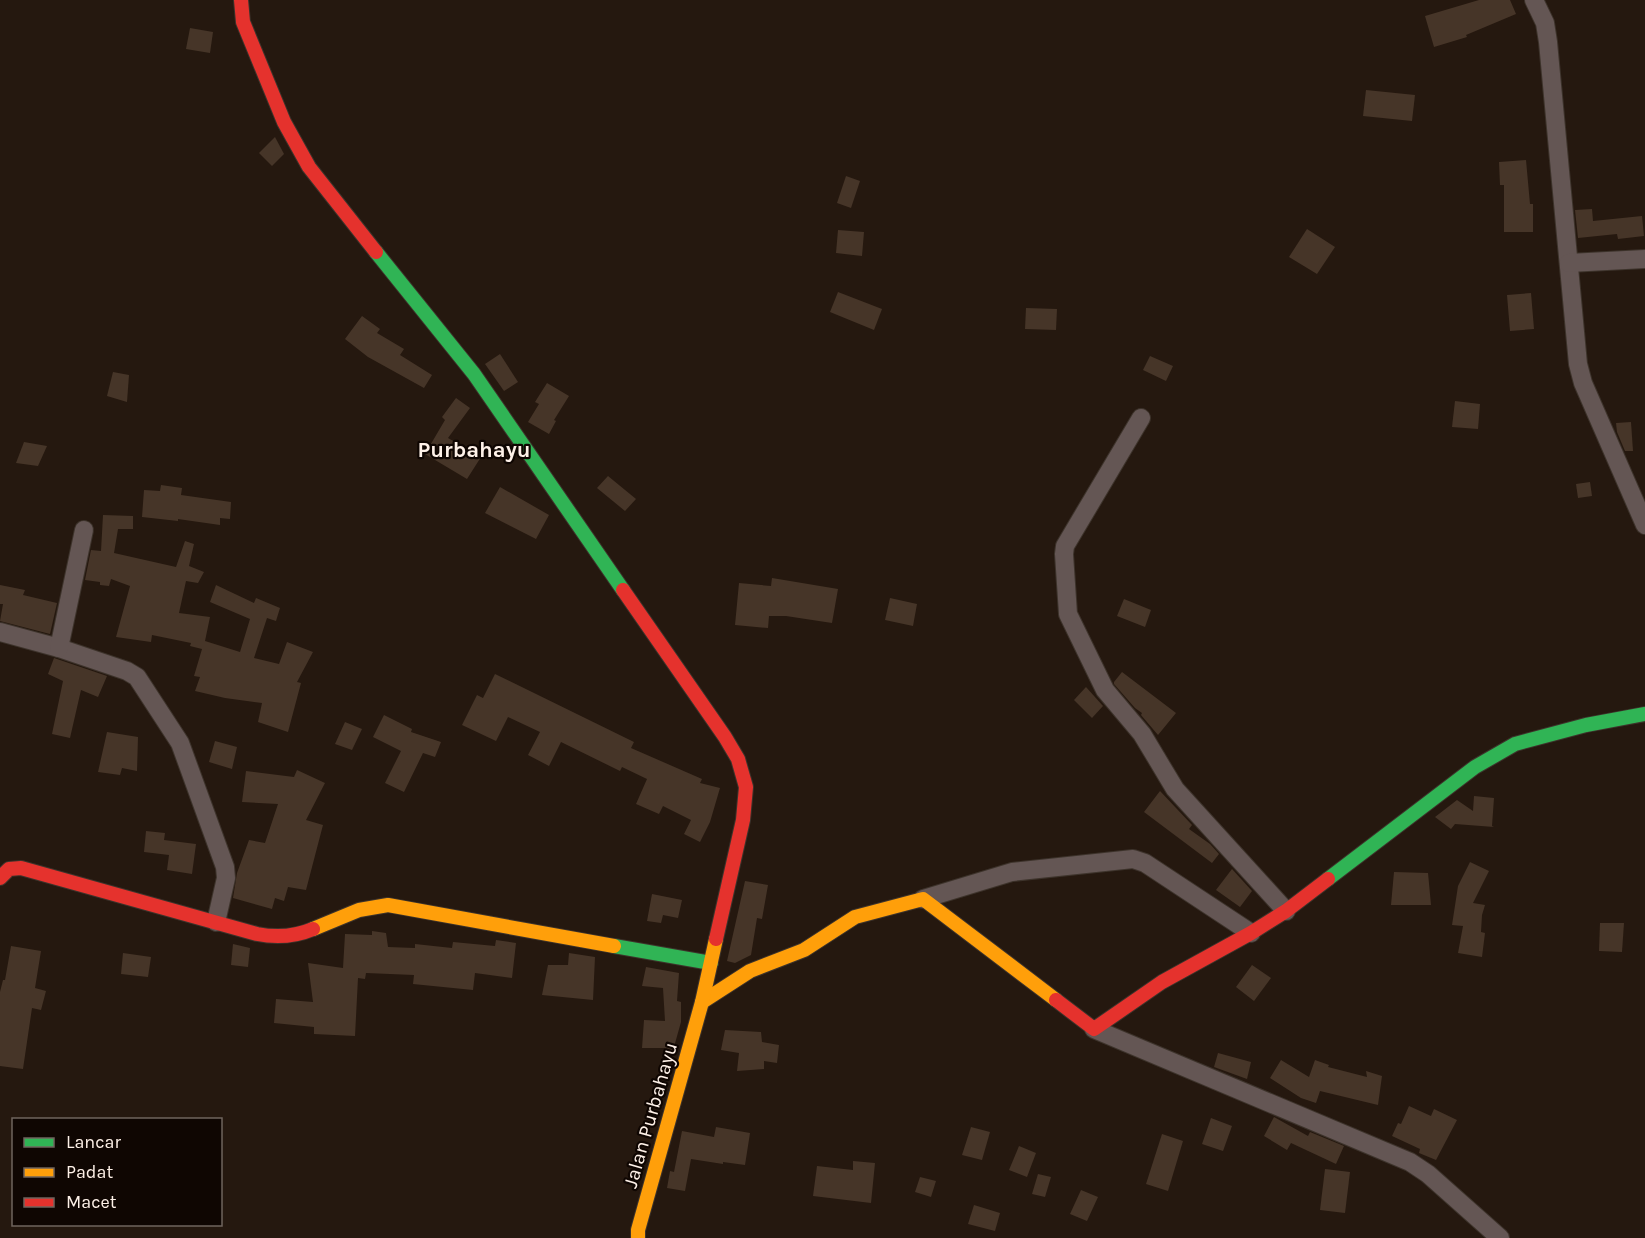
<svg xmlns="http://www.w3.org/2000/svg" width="1645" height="1238" font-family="Karla,sans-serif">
<rect width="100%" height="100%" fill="#25180f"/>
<g fill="#463528">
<polygon points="1479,0 1510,0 1516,14 1466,35 1467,37 1434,47 1425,16"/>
<polygon points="190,28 213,32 210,53 186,49"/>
<polygon points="1366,90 1415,95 1412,121 1363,116"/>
<polygon points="275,137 284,154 272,166 259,153"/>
<polygon points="1526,160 1530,204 1533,204 1533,232 1504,232 1504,185 1500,185 1499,162"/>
<polygon points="846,176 860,181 851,208 837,203"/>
<polygon points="1592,209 1593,221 1642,216 1644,236 1618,239 1617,234 1578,238 1575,210"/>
<polygon points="1307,229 1335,247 1317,274 1289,257"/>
<polygon points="838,230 864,232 862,256 836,253"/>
<polygon points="838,292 882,309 874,330 830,312"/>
<polygon points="1531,293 1534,329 1510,331 1507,295"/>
<polygon points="1026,308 1057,309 1056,330 1025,329"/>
<polygon points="362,316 380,329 377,333 404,349 400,355 432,375 424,388 368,357 345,339"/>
<polygon points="500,354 518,382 504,391 485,364"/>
<polygon points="1150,356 1173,366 1166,381 1143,370"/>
<polygon points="113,372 129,375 127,402 107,396"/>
<polygon points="547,383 569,396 554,420 556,421 549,434 528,422 539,404 535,402"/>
<polygon points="456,398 470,408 448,438 481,457 467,479 425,454 445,420 442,417"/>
<polygon points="1455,401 1480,404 1478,429 1452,427"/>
<polygon points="1631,422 1633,451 1625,451 1617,432 1616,423"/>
<polygon points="24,442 47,446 38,466 16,463"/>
<polygon points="608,476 636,499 625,511 597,488"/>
<polygon points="1590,482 1592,496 1578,498 1576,484"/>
<polygon points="161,485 182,488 181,495 231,502 230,519 220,518 220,525 178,519 178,521 142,517 144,490 160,491"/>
<polygon points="500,487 549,515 536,539 485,513"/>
<polygon points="103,515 133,516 133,529 118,529 114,553 176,567 185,541 194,544 189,566 204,572 198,583 186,581 179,613 210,617 205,641 240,652 250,619 210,602 216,585 254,603 256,598 280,608 276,621 267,618 254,658 279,664 287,642 313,652 297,682 301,683 288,732 258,722 262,703 225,698 195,691 200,677 194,676 202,649 190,646 191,643 152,635 151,642 116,637 130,586 111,579 109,586 100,585 100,579 100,582 85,580 91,550 101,551"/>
<polygon points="772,578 838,589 832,623 786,616 769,616 768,628 735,625 739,583 771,586"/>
<polygon points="0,585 25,590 23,595 57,603 50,634 0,621 3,604 0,604"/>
<polygon points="890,598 917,604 913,626 885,620"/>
<polygon points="1124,599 1151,610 1145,627 1117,616"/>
<polygon points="54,658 107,676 98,697 81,690 70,738 52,734 63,681 48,674"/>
<polygon points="1122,672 1176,713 1158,735 1141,715 1142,713 1135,708 1114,684 1114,682"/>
<polygon points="495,674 634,742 631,748 702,779 700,783 720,788 710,822 700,842 684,834 691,820 663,806 659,814 636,804 647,779 622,767 620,771 561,742 549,766 528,755 540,732 508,717 496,741 462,725 477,695 483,698"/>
<polygon points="1086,687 1103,706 1092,718 1074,700"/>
<polygon points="384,715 412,729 411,732 441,742 435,757 423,753 404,792 385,783 401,751 373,737"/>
<polygon points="345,722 362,729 352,750 335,744"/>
<polygon points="107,732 138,737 137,771 122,768 120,775 98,772"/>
<polygon points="215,741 237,747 232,769 209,762"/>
<polygon points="297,770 325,783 306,820 323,825 306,890 288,887 284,901 275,898 272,909 233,898 237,873 249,840 265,843 278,804 242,802 246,771 294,777"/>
<polygon points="1160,791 1192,825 1189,829 1210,844 1219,854 1212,863 1144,812"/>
<polygon points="1474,796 1494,798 1492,826 1494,827 1455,824 1451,829 1435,817 1457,800 1473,811"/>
<polygon points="146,831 165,833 164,840 196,844 192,874 167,870 169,855 144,852"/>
<polygon points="1470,862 1489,871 1473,903 1485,905 1482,915 1481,932 1485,933 1482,957 1458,953 1463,926 1452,925 1458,886"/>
<polygon points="1232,869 1252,891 1240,907 1216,890"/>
<polygon points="1394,872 1428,873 1431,905 1391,905"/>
<polygon points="745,881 768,885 762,919 757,918 751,955 735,963 727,961"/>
<polygon points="652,894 682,900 678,918 663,915 661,923 647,921"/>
<polygon points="1600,923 1624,923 1622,952 1599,951"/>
<polygon points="372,931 386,933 388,947 415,948 415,944 452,948 453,942 495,946 496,940 516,943 512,978 475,973 473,990 413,984 414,975 366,973 365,979 358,978 355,1036 314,1034 314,1027 274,1023 276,999 313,1002 308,963 343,968 345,934 372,935"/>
<polygon points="233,944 250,948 248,967 231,965"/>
<polygon points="11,946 41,951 35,988 46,991 41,1010 32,1008 23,1069 0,1066 0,992 3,980 5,980"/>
<polygon points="123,953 151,957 148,977 121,974"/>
<polygon points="569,953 595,957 593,1000 542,995 548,965 568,965"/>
<polygon points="1252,965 1271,978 1254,1001 1236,987"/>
<polygon points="646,967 679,973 677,1001 681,1002 681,1022 672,1054 664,1053 665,1048 642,1048 644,1020 665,1021 663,988 642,986"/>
<polygon points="725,1030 761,1032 762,1042 779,1045 777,1063 764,1061 764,1069 737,1071 739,1053 721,1050"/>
<polygon points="1218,1053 1251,1062 1247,1079 1214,1067"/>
<polygon points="1281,1060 1309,1077 1315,1060 1329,1065 1328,1067 1367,1077 1366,1071 1382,1076 1378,1105 1320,1091 1316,1103 1301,1098 1270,1078"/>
<polygon points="1409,1106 1431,1116 1434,1109 1457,1120 1436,1160 1419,1153 1420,1149 1392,1136 1398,1123 1401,1124"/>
<polygon points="1274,1117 1308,1136 1310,1132 1344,1146 1336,1164 1291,1143 1287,1150 1264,1136"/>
<polygon points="1211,1118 1232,1126 1223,1151 1202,1144"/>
<polygon points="716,1127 750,1133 745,1165 723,1162 723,1164 691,1159 685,1191 667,1188 670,1171 674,1172 682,1131 714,1137"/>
<polygon points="971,1127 990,1132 982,1160 962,1155"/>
<polygon points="1162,1134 1183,1141 1168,1191 1146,1184"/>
<polygon points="1019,1146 1036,1153 1027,1177 1009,1170"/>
<polygon points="853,1161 875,1163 871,1203 813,1196 817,1166 853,1170"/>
<polygon points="1325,1169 1350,1172 1345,1213 1320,1210"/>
<polygon points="1038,1174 1051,1177 1045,1197 1032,1194"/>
<polygon points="920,1177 936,1181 931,1197 915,1192"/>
<polygon points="1081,1190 1098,1197 1087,1221 1070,1214"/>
<polygon points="974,1205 1000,1213 995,1231 968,1224"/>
</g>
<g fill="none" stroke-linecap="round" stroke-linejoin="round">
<g stroke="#3d332b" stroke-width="20">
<g id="street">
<polyline points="1534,0 1545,23 1548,42 1578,364 1583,383 1645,525"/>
<polyline points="1569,263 1645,259"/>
<polyline points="1141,418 1065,546 1064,554 1068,614 1105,690 1142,734 1175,789 1286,911"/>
<polyline points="0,632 59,648 127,671 137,677 180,743 225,867 226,878 216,922"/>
<polyline points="59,648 84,530"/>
<polyline points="923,899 1012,872 1133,859 1145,863 1251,933"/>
<polyline points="1094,1029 1410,1162 1428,1174 1500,1238"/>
</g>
</g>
<g stroke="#3d332b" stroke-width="16">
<g id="fast">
<polyline points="376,252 474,374 623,590"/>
<polyline points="1328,879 1475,767 1515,744 1586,725 1645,714"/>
<polyline points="614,946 711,963"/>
</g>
</g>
<g stroke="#3d332b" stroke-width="16">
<g id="slow">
<polyline points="313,929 359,910 388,905 614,946"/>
<polyline points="702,1002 750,971 804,950 855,917 923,899 1056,1000"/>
<polyline points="638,1238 638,1230 702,1002 716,939"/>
</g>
</g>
<g stroke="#3d332b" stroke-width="16">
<g id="jam">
<polyline points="241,0 243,22 284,122 309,167 376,252"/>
<polyline points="623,590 725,737 738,759 746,787 743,820 716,939"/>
<path d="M0 878 9 869 21 868 257 934C277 938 294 937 313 929"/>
<polyline points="1056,1000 1094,1029 1162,982 1251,933 1286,911 1328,879"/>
</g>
</g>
<use href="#street" stroke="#645654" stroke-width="18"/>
<use href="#fast" stroke="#30b455" stroke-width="14"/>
<use href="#slow" stroke="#ff9f0a" stroke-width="14"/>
<use href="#jam" stroke="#e5322d" stroke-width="14"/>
</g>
<g text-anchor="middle" stroke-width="4.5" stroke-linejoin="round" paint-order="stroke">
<g font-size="20" fill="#fef1e8" stroke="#0f0602">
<text transform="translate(650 1115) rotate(-74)" y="7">Jalan Purbahayu</text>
</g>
<g font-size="22" font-weight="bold" fill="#fef1e8" stroke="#0f0602">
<text x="474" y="457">Purbahayu</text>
</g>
</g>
<rect x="12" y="1118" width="210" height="108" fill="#0f0602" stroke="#6f645e" stroke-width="1.5"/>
<rect x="24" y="1138" width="30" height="9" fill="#30b455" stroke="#6f645e" stroke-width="1.5"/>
<text x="66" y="1148" font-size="18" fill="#fef1e8">Lancar</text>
<rect x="24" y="1168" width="30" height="9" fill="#ff9f0a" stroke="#6f645e" stroke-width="1.5"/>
<text x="66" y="1178" font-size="18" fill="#fef1e8">Padat</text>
<rect x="24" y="1198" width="30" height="9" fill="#e5322d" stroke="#6f645e" stroke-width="1.5"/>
<text x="66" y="1208" font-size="18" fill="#fef1e8">Macet</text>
</svg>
